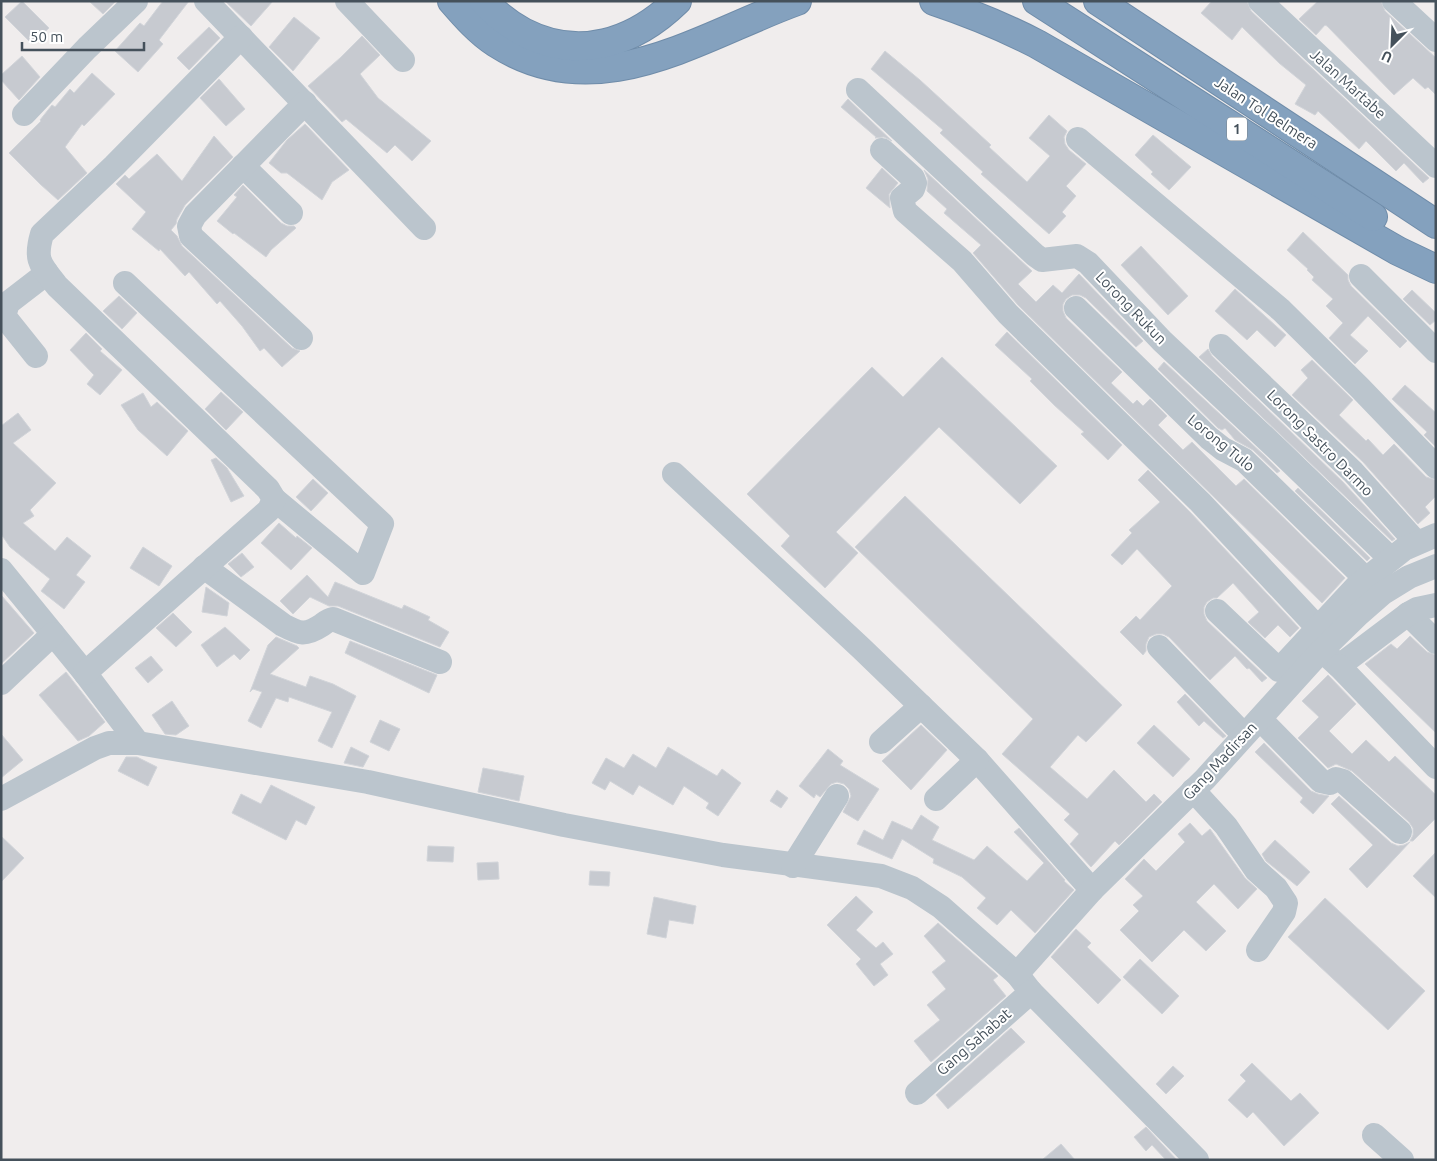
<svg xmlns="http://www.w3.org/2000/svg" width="1437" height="1161" font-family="Ubuntu,sans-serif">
<rect width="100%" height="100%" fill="#f0eded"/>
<g fill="#c7cad0" stroke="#d1d4d9">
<polygon points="22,1 49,28 32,44 5,17"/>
<polygon points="89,1 116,1 103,14"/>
<polygon points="163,1 189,1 159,40 163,44 138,72 115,51 140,23 144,26"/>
<polygon points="225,1 273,1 251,26"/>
<polygon points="1212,1 1247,1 1251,11 1429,178 1423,183 1404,163 1396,171 1366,141 1359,149 1318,111 1315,115 1295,104 1306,85 1279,63 1242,27 1232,40 1201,13"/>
<polygon points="1318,1 1381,1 1385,11 1436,58 1436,95 1428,87 1425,89 1413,78 1394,95 1327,26 1325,25 1316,35 1299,19"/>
<polygon points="294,17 320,38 293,71 269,47"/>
<polygon points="209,27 220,38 189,70 177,58"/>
<polygon points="362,36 380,55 360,74 378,98 431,141 412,161 395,145 387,153 346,119 342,122 308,86 340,58"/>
<polygon points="885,51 920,80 991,145 989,147 1027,182 1050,156 1029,138 1049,115 1067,131 1064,137 1065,144 1069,150 1086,164 1066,186 1076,196 1062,212 1066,216 1049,234 981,174 983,172 940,133 943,130 871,69"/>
<polygon points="22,56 40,77 19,100 1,80 1,75"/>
<polygon points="92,73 115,94 84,126 82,124 65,147 87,173 58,200 40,184 9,153 41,121 40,120 52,105 55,107 70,89 74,93"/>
<polygon points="219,79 245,109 226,126 200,98"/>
<polygon points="848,99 849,100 892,141 884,137 875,138 876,137 841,107"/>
<polygon points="305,124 349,170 332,182 322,200 287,173 281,173 269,163 287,140"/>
<polygon points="1153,135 1191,167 1169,190 1151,174 1153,172 1135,155"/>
<polygon points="214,136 233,157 185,205 177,219 176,224 171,230 177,236 182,246 292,348 300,351 282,367 264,348 260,351 242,326 220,301 217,304 189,272 185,276 160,249 159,251 132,229 146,212 116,184 125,175 129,179 157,154 182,181"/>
<polygon points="882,168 898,183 889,194 890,208 866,188"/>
<polygon points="924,170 1032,271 1018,284 1036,302 1053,285 1062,293 1079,274 1143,341 1136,347 1086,298 1080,295 1072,295 1066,299 1063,304 1063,311 1066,318 1122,372 1111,383 1133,404 1137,400 1143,406 1150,399 1167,416 1158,425 1183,450 1192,442 1236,486 1244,479 1345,578 1322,603 1018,305 973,253 981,245 944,213 947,209 927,191 928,179"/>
<polygon points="243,185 281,223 287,226 294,226 296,228 271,250 266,257 234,233 233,234 217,221 237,197 234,195"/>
<polygon points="1303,232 1348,275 1348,280 1351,286 1407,341 1400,348 1368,316 1350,335 1368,351 1355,364 1329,338 1343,323 1326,306 1333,299 1312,280 1314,277 1307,270 1308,269 1287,250"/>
<polygon points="1141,246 1188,296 1168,315 1121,265"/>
<polygon points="1235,289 1286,335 1275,347 1257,330 1247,340 1215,311"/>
<polygon points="1412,290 1436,313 1436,320 1430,325 1403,299"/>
<polygon points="119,296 137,313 122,329 103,311"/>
<polygon points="1007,332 1122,445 1108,460 1081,434 1084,432 1054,405 1030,381 1032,379 995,345"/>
<polygon points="86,333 102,349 100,351 122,370 100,395 87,384 94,375 70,350"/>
<polygon points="1208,349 1212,356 1343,482 1395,539 1392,541 1199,357"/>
<polygon points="942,357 1057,466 1020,504 939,427 836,532 858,553 825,588 781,546 790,536 747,494 872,367 903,397"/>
<polygon points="1312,360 1353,400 1339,415 1366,441 1368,439 1383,455 1394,444 1426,477 1436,480 1436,496 1425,507 1430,513 1418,524 1363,462 1292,395 1308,378 1301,370"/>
<polygon points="1164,362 1266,457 1280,471 1277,473 1253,450 1235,440 1225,428 1222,430 1218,428 1158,369"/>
<polygon points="1405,385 1436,413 1436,447 1424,435 1427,432 1392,399"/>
<polygon points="221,392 243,412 226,430 205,409"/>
<polygon points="143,393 151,407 157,402 188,431 167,456 138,430 121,405"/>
<polygon points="18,413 31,430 13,443 56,483 30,510 34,516 23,523 55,551 67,537 91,556 76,575 85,582 64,609 41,591 50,579 10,547 1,534 1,426"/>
<polygon points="216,458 227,468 244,496 231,502 211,460"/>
<polygon points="1148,470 1190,512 1299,628 1290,637 1278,625 1265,638 1248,622 1259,612 1233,583 1217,598 1213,598 1207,602 1204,607 1204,614 1207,621 1267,678 1262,682 1249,668 1247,669 1235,656 1210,680 1169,637 1163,634 1156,634 1149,637 1146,644 1146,651 1143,655 1120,632 1136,616 1140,620 1172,586 1137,549 1122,565 1111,555 1132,533 1129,530 1160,502 1138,480"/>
<polygon points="313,479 328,493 311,511 296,497"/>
<polygon points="1298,488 1370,558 1367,561 1295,491"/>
<polygon points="905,496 1122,705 1086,742 1078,735 1050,767 1087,799 1114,770 1146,802 1154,794 1162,802 1119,845 1115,841 1091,867 1070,844 1079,834 1064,820 1070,814 1002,754 1033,719 855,547"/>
<polygon points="279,523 296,538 297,536 312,548 291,570 261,543"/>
<polygon points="143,547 172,566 159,586 130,568"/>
<polygon points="242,553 254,567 241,577 228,564"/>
<polygon points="307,575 328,597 335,582 402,609 404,605 430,617 428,620 449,632 440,647 338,606 329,606 310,597 293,614 280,601"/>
<polygon points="206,587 229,603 227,616 202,612"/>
<polygon points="1,595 34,633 1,664"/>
<polygon points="173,613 192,632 176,647 156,628"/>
<polygon points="225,627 250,650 240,660 234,654 217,667 201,645"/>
<polygon points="1410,636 1427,652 1436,655 1436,733 1365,664 1391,644 1397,649"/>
<polygon points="276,637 297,646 299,648 270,674 306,687 310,676 333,684 356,696 332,748 318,741 332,712 289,697 288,702 276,698 261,728 248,721 262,692 253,689 250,692 268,645"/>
<polygon points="350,641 437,675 429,693 345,653"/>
<polygon points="151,656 163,670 148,683 135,668"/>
<polygon points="66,672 105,722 89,736 78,741 39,695"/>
<polygon points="1328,675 1356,704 1329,731 1352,754 1366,740 1389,762 1395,756 1436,795 1436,818 1413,841 1410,841 1413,835 1413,828 1409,822 1352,771 1336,764 1328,768 1298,738 1319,717 1302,701"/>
<polygon points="1185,694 1226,736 1223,738 1204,721 1199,726 1177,702"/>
<polygon points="172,701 189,726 176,735 165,734 152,715"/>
<polygon points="380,720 400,729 389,751 370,742"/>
<polygon points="921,725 947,750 911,790 882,761"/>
<polygon points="1154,725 1190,759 1173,777 1137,743"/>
<polygon points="1,734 23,760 1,778"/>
<polygon points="1264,743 1311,791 1318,794 1329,796 1313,814 1300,802 1303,798 1255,752"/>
<polygon points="351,747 369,756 363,767 344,763"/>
<polygon points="668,747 717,776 722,769 741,783 718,816 706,808 709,803 684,786 673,805 639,785 633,795 610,781 605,790 592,783 606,758 624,768 633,754 656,768"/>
<polygon points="828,749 843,761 840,765 879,789 858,821 843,812 851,796 849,789 844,784 837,782 831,784 820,797 816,794 814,798 799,786"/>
<polygon points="126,757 137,757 157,767 148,786 118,771"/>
<polygon points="483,768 524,776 519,801 478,792"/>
<polygon points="271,785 315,807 306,825 296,820 286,840 232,813 241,794 261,804"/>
<polygon points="777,790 788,798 781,808 770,801"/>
<polygon points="1339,796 1391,843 1398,846 1404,845 1410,842 1367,888 1349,869 1373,845 1331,804"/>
<polygon points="921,815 939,827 932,840 974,860 987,846 1027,881 1044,863 1014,832 1019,828 1065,880 1064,881 1074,890 1035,933 1011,910 997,925 977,908 986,898 962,877 933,863 934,859 902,839 892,859 857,844 864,830 883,840 892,821 912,830"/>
<polygon points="1190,823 1202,836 1210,829 1245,878 1257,889 1238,909 1214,884 1196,902 1226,931 1206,951 1184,930 1152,962 1120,930 1139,911 1133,905 1143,896 1125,879 1144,859 1156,871 1185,842 1178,834"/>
<polygon points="1,836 24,858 1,882"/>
<polygon points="1275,840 1310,872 1297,886 1266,861 1262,854"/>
<polygon points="428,846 454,847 453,862 427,861"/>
<polygon points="1436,852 1436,898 1413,876"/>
<polygon points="498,862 499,879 478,880 477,863"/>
<polygon points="590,871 610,872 609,886 589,885"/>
<polygon points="856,896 873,912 856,930 876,948 883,942 893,954 880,964 888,975 874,986 856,964 861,959 827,925"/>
<polygon points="654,897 696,906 693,924 669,920 666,938 647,934"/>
<polygon points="1325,898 1425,991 1388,1030 1288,937"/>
<polygon points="938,923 996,974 998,976 993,980 1006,996 931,1062 914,1041 940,1020 927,1005 946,989 932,972 946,961 924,936"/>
<polygon points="1076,929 1091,943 1087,947 1121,980 1098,1004 1051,957"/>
<polygon points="1140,959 1179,996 1162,1014 1123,977"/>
<polygon points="1011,1028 1025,1042 948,1109 936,1095"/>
<polygon points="1252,1063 1291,1101 1300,1093 1319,1113 1284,1146 1253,1112 1247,1118 1228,1100 1246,1081 1240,1075"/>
<polygon points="1173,1066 1184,1076 1166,1094 1156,1084"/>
<polygon points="1146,1127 1177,1160 1166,1160 1152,1145 1146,1151 1134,1137"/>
<polygon points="1061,1144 1075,1160 1042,1160"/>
</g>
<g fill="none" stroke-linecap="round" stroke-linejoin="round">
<g stroke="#6f8ca9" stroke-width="30">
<g id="highway">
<path d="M452 1C465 16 479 32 496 43 598 109 700 36 797 1"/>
<path d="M484 1C495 14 509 24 523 32 579 61 634 43 677 1"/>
<path d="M934 1C970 13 1004 27 1037 44L1398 251 1436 269"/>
<polyline points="1037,1 1373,217"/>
<polyline points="1098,1 1436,224"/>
</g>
</g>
<g stroke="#bbc5cd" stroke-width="24">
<polyline points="206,1 424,228"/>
<polyline points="347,1 403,60"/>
<polyline points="1260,1 1436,166"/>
<polyline points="1394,1 1436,40"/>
<polyline points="858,90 1035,255 1042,260 1077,256 1088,263 1162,341 1275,447 1391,559"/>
<polyline points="24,114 87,48 136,1"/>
<polyline points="1078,139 1281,310 1360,388 1436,467"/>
<polyline points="882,150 913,178 915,183 913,189 902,198 905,211 962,261 1008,314 1200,502 1318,628"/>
<polyline points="243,166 291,213"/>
<polyline points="1361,276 1436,351"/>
<polyline points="125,283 382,524 363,573 274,499"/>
<polyline points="1076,308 1209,438 1223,449 1244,460 1366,579"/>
<polyline points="301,338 191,236 189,226 195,215 305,103"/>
<polyline points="1221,346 1353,472 1416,542"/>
<polyline points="36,356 4,316 8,303 47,273"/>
<polyline points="674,474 861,648 977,760 1092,890"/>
<path d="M204 567 283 625C300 634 305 636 322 625 326 622 328 620 333 619L440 662"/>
<polyline points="1,570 85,673 138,743"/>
<polyline points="1217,611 1279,670 1356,587 1404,549 1436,535"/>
<polyline points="1408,614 1436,642"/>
<polyline points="1159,647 1244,735"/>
<polyline points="1328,656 1339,666 1408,614 1417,609 1436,605"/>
<polyline points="1339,666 1436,767"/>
<path d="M85 673 269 510 274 499 268 489 57 286C41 265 34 261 42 234L114 166 241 37"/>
<polyline points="1,683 53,634"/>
<polyline points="1260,719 1321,781 1330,783 1336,779 1343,781 1400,832"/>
<polyline points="881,742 921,706"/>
<polyline points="1193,790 1226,826 1256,870 1276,888 1286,903 1284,912 1258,950"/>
<polyline points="1,799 95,748 109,743 138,743 368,782 564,825 723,855 881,876 912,888 941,907 1017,974 1031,992 1197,1160"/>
<polyline points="936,799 977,760"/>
<polyline points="793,866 837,796"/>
<polyline points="1017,974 1092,890 1205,779 1321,651 1359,614 1383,593 1409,577 1436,566"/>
<polyline points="917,1093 1031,992"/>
<polyline points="1374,1135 1402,1160"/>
</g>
<use href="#highway" stroke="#84a1be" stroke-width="28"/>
</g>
<g text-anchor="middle" stroke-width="4" stroke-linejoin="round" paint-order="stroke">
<rect fill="#fff" stroke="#7d858c" stroke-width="1" x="1227" y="117.5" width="20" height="23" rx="4"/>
<g font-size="14" font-weight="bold" fill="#45515b">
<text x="1237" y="134">1</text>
</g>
<g font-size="15" fill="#45515b" stroke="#fff">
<text transform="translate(1348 84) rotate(42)" y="5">Jalan Martabe</text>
<text transform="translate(1266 113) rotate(33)" y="5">Jalan Tol Belmera</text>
<text transform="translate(1131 308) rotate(46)" y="5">Lorong Rukun</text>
<text transform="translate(1221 443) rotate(39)" y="5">Lorong Tulo</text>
<text transform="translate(1320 443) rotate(45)" y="5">Lorong Sastro Darmo</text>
<text transform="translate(1220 761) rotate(-47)" y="5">Gang Madirsan</text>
<text transform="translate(974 1042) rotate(-41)" y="5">Gang Sahabat</text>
</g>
</g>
<rect width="1437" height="1161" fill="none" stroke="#45515b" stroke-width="5"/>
<g transform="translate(1392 45) rotate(204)" stroke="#ffffff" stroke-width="4" paint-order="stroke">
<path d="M0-4L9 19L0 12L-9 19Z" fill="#45515b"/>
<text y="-8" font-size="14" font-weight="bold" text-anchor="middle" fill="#45515b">U</text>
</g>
<path d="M22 42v8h122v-8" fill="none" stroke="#45515b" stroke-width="2.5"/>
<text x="30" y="42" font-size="15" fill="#45515b" stroke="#ffffff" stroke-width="4" paint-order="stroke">50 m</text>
</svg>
